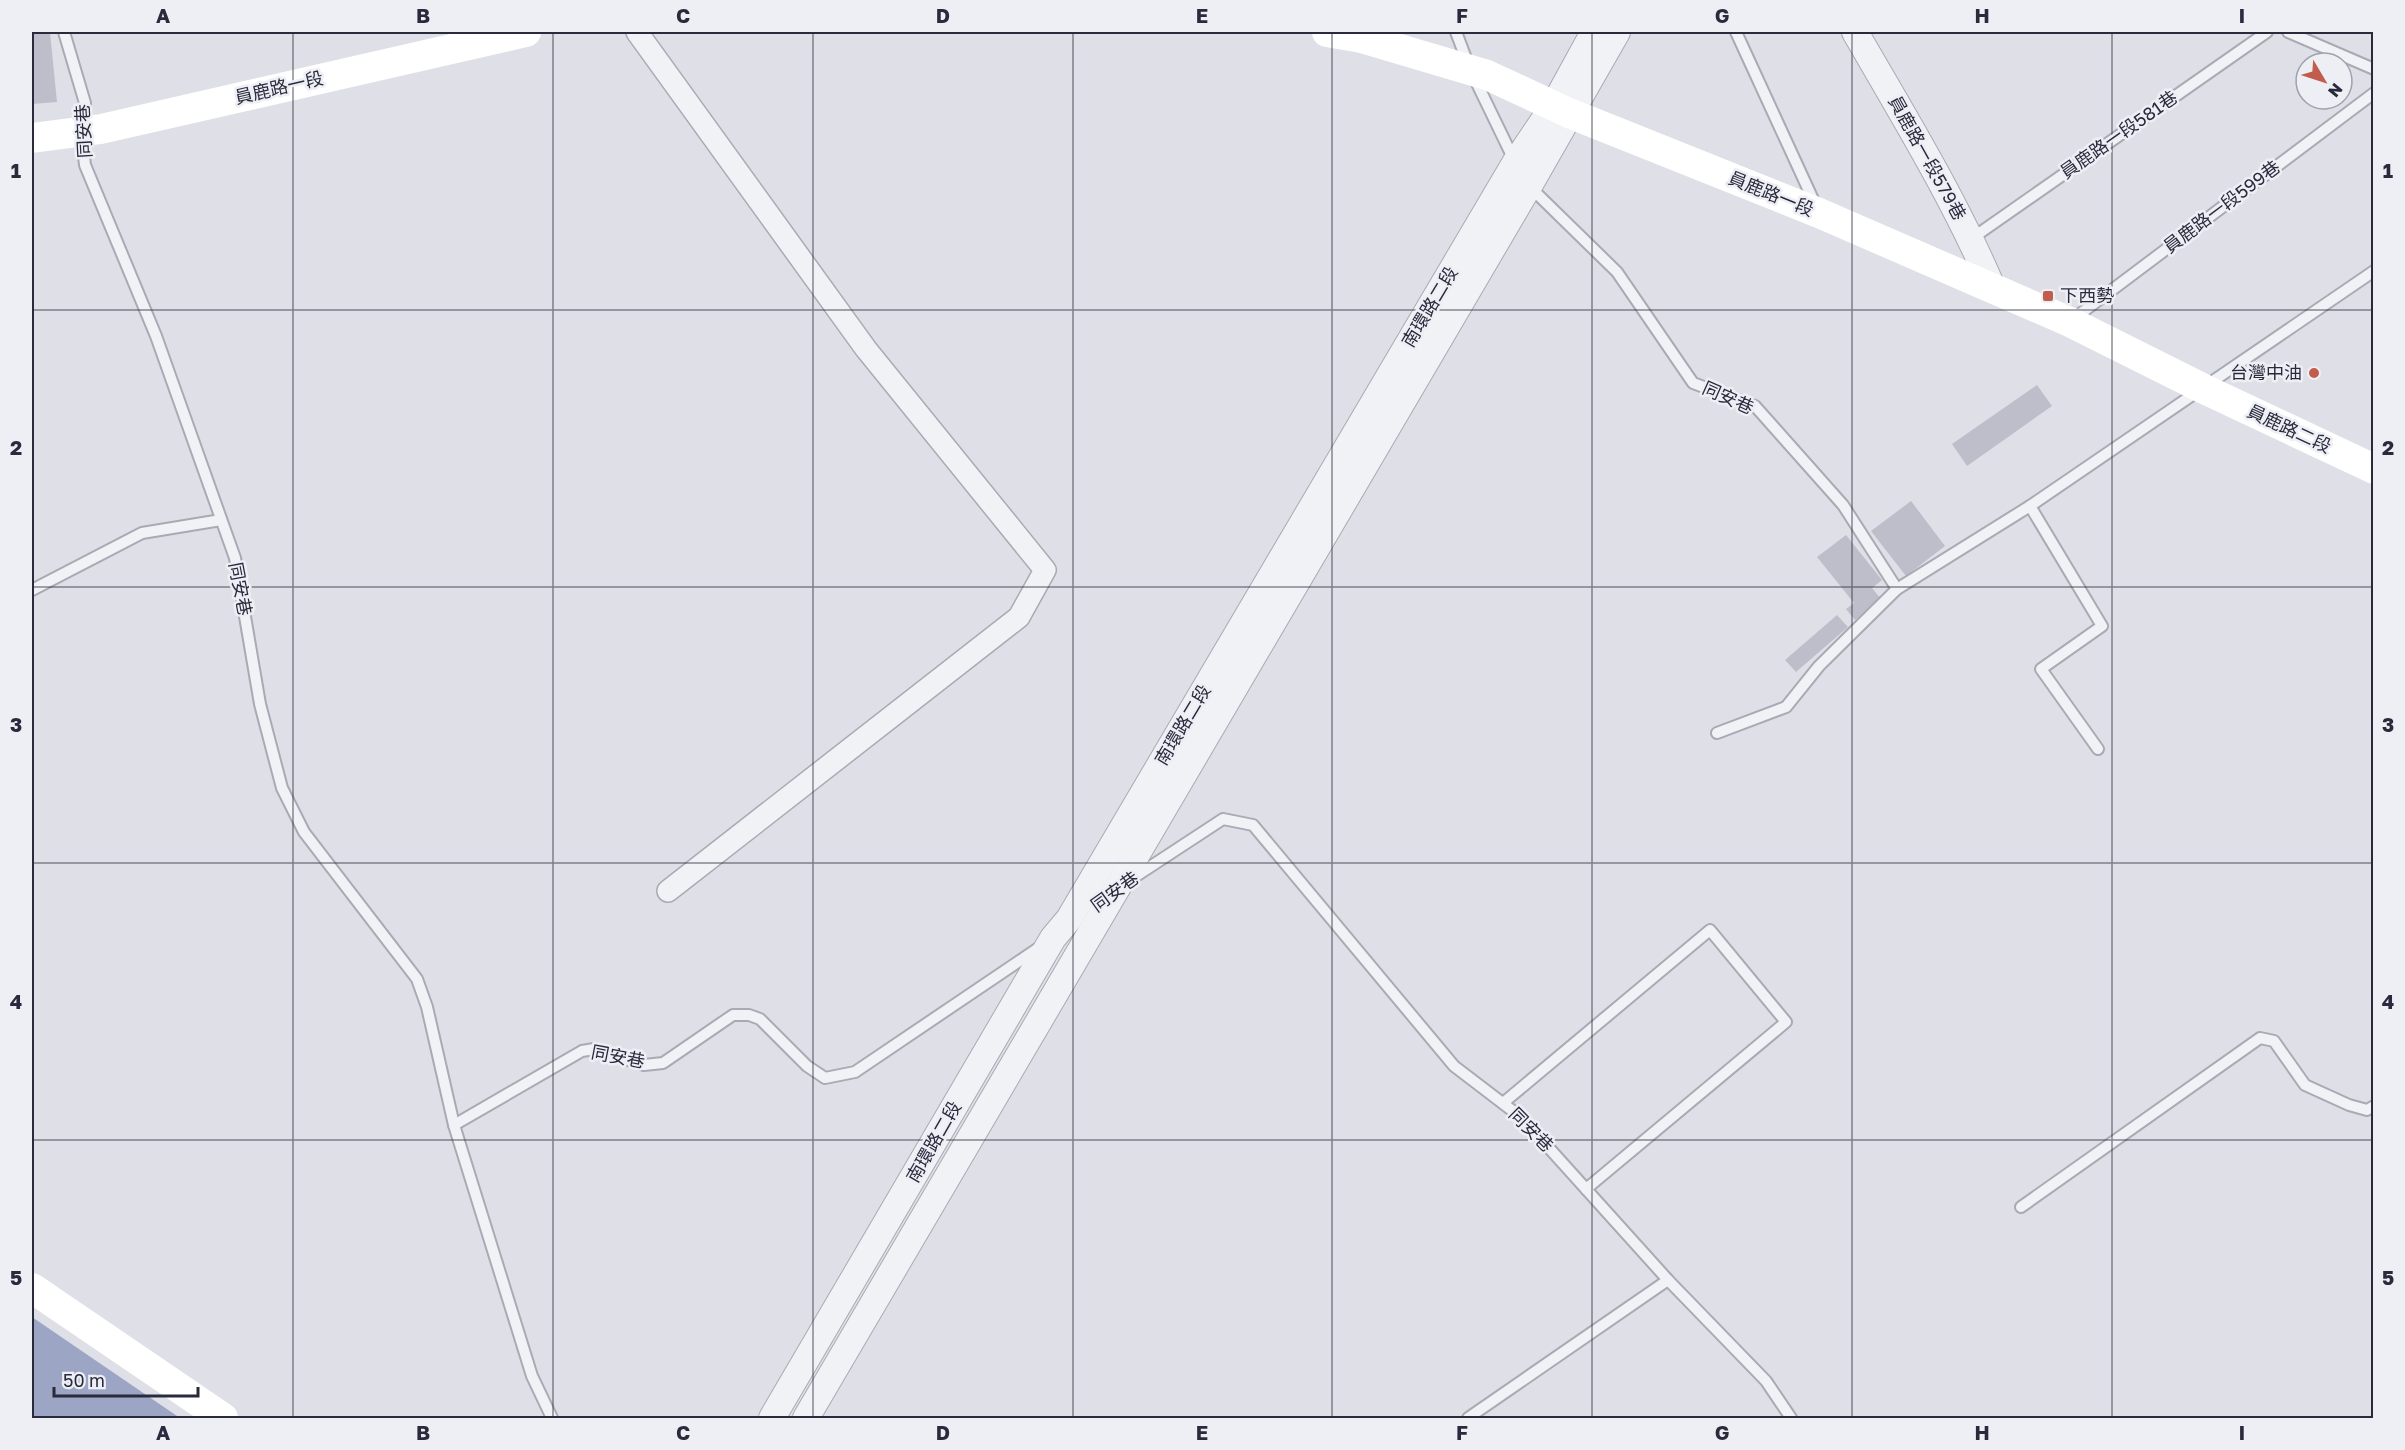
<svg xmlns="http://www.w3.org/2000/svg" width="2405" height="1450" font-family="'Golos Text','Noto Sans TC',sans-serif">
<rect width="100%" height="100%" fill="#dfe0e7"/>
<polygon fill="#9da5c4" points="32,1317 180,1418 32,1418"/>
<g fill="#bdbec9">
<polygon points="32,32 50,32 57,102 32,104"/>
<polygon points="2037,385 2052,406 1967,466 1952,444"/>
<polygon points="1911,501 1945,546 1906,576 1871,531"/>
<polygon points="1846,535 1882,580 1872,588 1881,599 1855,620 1846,609 1854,603 1817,557"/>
<polygon points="1837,615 1848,627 1796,672 1785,660"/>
</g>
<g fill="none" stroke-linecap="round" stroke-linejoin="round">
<g stroke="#a8aab4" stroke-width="14">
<g id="service">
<polyline points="64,32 85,103 81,131 85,165 156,336 235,558 260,704 282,788 304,832 417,979 427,1007 454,1125 532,1376 552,1418"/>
<polyline points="1456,32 1470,69 1515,162"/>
<polyline points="1736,32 1816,206"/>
<polyline points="2288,32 2374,69"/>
<polyline points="1529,186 1617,272 1693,383 1755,406 1843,505 1897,589"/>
<polyline points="1971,239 2267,32"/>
<polyline points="2072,320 2374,93"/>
<polyline points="2030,506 2102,626 2041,669 2098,749"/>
<polyline points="32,590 142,533 221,520"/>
<polyline points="1717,733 1786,707 1819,666 1897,589 2030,506 2374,271"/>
<polyline points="1130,880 1223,819 1253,825 1454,1066 1522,1118 1668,1280 1766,1381 1791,1418"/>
<polyline points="1503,1103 1710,930 1786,1022 1586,1189"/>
<polyline points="454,1125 582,1051 594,1049 644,1065 663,1063 733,1015 749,1015 760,1019 807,1066 825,1078 855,1072 1040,947"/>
<polyline points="2021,1207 2260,1038 2274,1041 2305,1085 2349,1105 2367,1110 2374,1106"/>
<polyline points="1468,1418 1668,1280"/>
</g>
</g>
<g stroke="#a8aab4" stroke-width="24">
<polyline id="minor" points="637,32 866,349 1045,570 1019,617 668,891"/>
</g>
<g stroke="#a8aab4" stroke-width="28">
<g id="tertiary">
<path d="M1855 32C1903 115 1954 198 1992 287"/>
<polyline points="772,1418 1053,938 1069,919 1515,163 1554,105 1594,32"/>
<polyline points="806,1418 1529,186 1617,32"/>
</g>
</g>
<use href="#service" stroke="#f1f2f6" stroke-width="10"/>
<use href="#minor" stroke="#f1f2f6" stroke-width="21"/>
<use href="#tertiary" stroke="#f1f2f6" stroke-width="26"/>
<g stroke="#fff" stroke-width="30">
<polyline points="1327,32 1362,38 1487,75 1569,113 1819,213 2070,322 2204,389 2374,469"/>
<polyline points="32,138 101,129 526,32"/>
<polyline points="32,1288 223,1418"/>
</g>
</g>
<path fill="none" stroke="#292b3d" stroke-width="1.5" stroke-opacity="0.55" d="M293 32V1418M553 32V1418M813 32V1418M1073 32V1418M1332 32V1418M1592 32V1418M1852 32V1418M2112 32V1418M32 310H2374M32 587H2374M32 863H2374M32 1140H2374"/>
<g fill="#c25d4e" stroke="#eeeff5" stroke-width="2">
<rect x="2042" y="290" width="12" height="12" rx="3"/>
<circle cx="2314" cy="373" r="6"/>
</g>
<g text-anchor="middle" stroke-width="5" stroke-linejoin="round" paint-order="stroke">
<g font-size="18" fill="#292b3d" stroke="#eeeff5">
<text transform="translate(279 88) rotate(-13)" y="6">員鹿路一段</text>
<text transform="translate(84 131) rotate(-93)" y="6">同安巷</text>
<text transform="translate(2119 135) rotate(-35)" y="6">員鹿路一段581巷</text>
<text transform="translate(1927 158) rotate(61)" y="6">員鹿路一段579巷</text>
<text transform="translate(1771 194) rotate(22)" y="6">員鹿路一段</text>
<text transform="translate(2222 207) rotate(-37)" y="6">員鹿路一段599巷</text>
<text transform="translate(1430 307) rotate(-59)" y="6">南環路二段</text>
<text transform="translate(1728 398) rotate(24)" y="6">同安巷</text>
<text transform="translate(2289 429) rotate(25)" y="6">員鹿路二段</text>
<text transform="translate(240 589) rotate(79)" y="6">同安巷</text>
<text transform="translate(1183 725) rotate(-59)" y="6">南環路二段</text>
<text transform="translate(1115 892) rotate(-36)" y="6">同安巷</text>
<text transform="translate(618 1057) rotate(11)" y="6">同安巷</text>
<text transform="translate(1531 1130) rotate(45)" y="6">同安巷</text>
<text transform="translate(934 1142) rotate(-60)" y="6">南環路二段</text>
</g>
<g font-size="18" fill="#292b3d" stroke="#eeeff5" text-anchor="start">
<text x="2060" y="302">下西勢</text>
<text x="2302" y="379" text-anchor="end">台灣中油</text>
</g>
</g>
<rect width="2405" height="1450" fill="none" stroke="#eeeff5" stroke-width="66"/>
<g transform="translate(2324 81) rotate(129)"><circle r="28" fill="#eeeff5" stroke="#9fa1ab" stroke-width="1.5"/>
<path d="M0-4.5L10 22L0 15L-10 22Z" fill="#c25d4e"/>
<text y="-9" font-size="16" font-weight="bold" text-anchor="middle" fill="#292b3d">N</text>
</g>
<path d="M54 1387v9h144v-9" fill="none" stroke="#292b3d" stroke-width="3"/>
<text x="63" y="1387" font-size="18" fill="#292b3d" stroke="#eeeff5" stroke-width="4.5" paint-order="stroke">50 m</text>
<rect x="33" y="33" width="2339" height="1384" fill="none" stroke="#292b3d" stroke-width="2"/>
<g font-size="20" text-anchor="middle" font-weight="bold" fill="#292b3d">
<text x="163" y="23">A</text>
<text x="423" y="23">B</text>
<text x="683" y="23">C</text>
<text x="943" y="23">D</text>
<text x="1202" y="23">E</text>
<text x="1462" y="23">F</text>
<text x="1722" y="23">G</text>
<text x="1982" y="23">H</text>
<text x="2242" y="23">I</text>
<text x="16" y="178">1</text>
<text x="2388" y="178">1</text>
<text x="16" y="455">2</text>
<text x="2388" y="455">2</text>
<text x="16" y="732">3</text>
<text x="2388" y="732">3</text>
<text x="16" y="1009">4</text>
<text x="2388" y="1009">4</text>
<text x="16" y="1285">5</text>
<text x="2388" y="1285">5</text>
<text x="163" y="1440">A</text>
<text x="423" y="1440">B</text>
<text x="683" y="1440">C</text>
<text x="943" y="1440">D</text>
<text x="1202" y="1440">E</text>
<text x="1462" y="1440">F</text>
<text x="1722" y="1440">G</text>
<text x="1982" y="1440">H</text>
<text x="2242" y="1440">I</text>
</g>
</svg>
